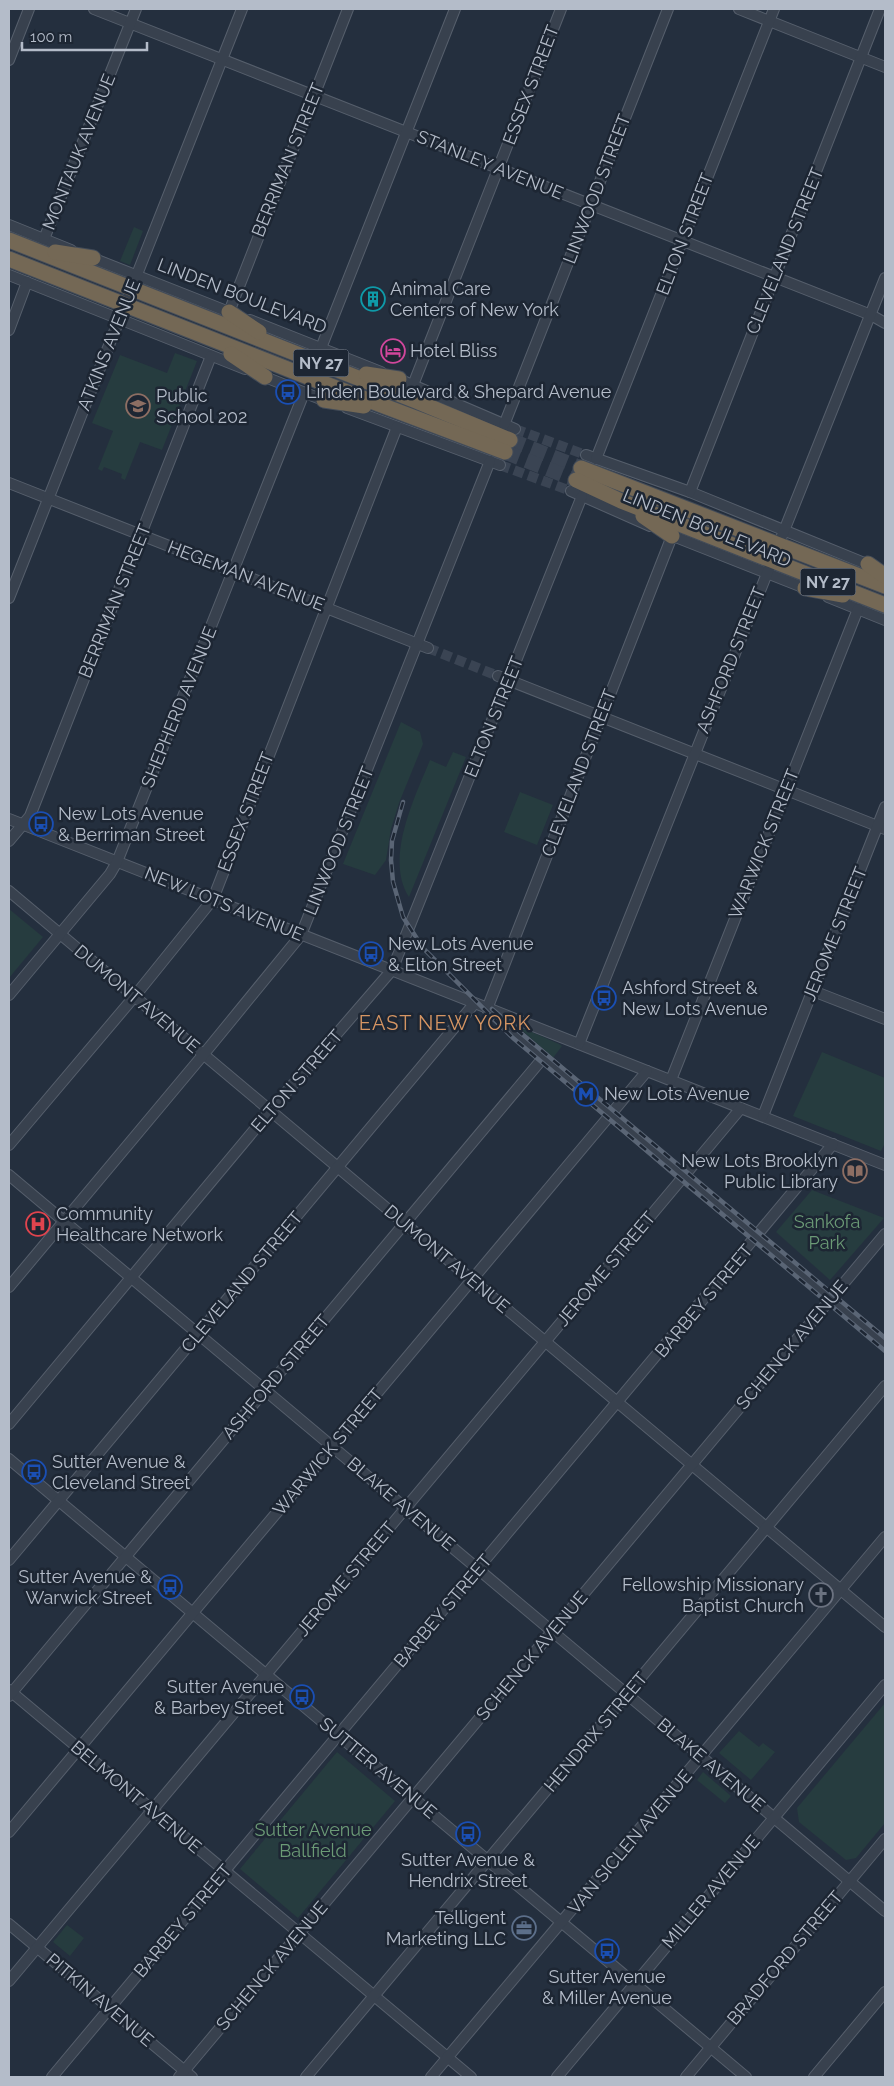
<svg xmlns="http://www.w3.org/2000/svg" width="894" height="2086" font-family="Raleway,sans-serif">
<rect width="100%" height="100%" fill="#242f3e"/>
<g fill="#263c3f">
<polygon points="134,227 143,231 130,265 120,261"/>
<polygon points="175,353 197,361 162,450 140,442 125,480 121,478 122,474 104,467 102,471 98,469 113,431 92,423 120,355 167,373"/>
<polygon points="401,722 420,732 423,744 399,803 391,829 386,860 375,875 343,864"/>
<path d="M453 752 466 757 409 897C384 859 415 797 430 760L446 767Z"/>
<polygon points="520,792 553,805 537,845 504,832"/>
<polygon points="9,909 43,937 9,978"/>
<polygon points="516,1025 559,1044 562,1046 553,1058"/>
<polygon points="822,1052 885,1078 885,1143 881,1151 793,1116"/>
<polygon points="812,1190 884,1218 830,1280 776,1232"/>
<polygon points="885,1703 885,1823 856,1858 846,1860 799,1822 797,1808"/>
<polygon points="739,1731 759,1747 763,1743 775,1752 751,1780 719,1753"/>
<polygon points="337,1752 395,1801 298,1918 240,1869"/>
<polygon points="703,1772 731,1796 725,1803 697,1780"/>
<polygon points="67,1925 84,1938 70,1956 53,1942"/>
</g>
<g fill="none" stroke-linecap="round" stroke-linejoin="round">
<g stroke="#3a4453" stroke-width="10" stroke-dasharray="10 5" stroke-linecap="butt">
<polyline points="515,429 586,455"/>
<polyline points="500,465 571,491"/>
<polyline points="428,648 498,676"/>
</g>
<g stroke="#3a4453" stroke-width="15" stroke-dasharray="15 8" stroke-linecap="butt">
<polyline points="510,440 581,468"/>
<polyline points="505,452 576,480"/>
</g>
<g stroke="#565f6c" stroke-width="12">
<g id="minor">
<polyline points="94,9 871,315 885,323"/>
<polyline points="739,9 885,67"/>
<polyline points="9,60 29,9"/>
<polyline points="9,225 71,250"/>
<polyline points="44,239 136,9"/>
<polyline points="87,256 234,314"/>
<polyline points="9,275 245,369"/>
<polyline points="229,312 348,9"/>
<polyline points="250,320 381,372"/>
<polyline points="9,330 27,282"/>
<polyline points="321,348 455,9"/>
<polyline points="260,375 328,402"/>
<polyline points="394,377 515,429"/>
<polyline points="413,385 561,9"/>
<polyline points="347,408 500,465"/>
<polyline points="504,425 668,9"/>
<polyline points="586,455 690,492 874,567"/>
<polyline points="596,459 774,9"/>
<polyline points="9,483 428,648"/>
<polyline points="571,491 650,526"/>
<polyline points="690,492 880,9"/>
<polyline points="668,534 810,590"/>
<polyline points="828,597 885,620"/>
<polyline points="9,598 242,9"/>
<polyline points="498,676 885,829"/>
<polyline points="9,819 885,1165"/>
<polyline points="9,841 30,816 211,356"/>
<polyline points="9,891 885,1627"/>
<polyline points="813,991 885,1019"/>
<polyline points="9,995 110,874 117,862 304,393"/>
<polyline points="487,1009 672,536"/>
<polyline points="494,1015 683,1177 885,1343"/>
<polyline points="579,1044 885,278"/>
<polyline points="671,1080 858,609"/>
<polyline points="763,1116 885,807"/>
<polyline points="9,1145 134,997 213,899 397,427"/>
<polyline points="9,1175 885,1911"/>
<polyline points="9,1287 203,1055 301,935 490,461"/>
<polyline points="9,1424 270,1111 392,970 582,496"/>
<polyline points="9,1459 746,2077"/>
<polyline points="9,1560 474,1004"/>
<polyline points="9,1690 471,2077"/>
<polyline points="9,1696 543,1058"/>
<polyline points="9,1832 647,1071"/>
<polyline points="9,1924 192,2077"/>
<polyline points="9,1981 741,1108"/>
<polyline points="52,2077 833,1144"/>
<polyline points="179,2077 885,1234"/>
<polyline points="306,2077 885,1386"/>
<polyline points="431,2077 885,1537"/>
<polyline points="557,2077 885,1685"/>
<polyline points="686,2077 885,1839"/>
<polyline points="814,2077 885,1992"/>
</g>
</g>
<g stroke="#434c59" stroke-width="17">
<g id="highway">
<polyline points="9,240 416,401 510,440"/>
<polyline points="55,252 93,258"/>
<polyline points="9,259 318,381 505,452"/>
<polyline points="229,312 259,332"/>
<polyline points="231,354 265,377"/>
<polyline points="366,374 399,379"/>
<polyline points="324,400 364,406"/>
<polyline points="581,468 885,586"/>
<polyline points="576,480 621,501 885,605"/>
<polyline points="643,516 672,536"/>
<polyline points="868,564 885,576"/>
<polyline points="805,588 843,595"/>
</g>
</g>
<use href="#minor" stroke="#38414e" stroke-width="10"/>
<use href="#highway" stroke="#746855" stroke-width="15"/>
<g stroke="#5a6575" stroke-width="4.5">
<g id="rail">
<polyline points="403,802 392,841 391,860 393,882 403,917 423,948 513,1038 885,1351"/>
<polyline points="492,1009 885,1338"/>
</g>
</g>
<use href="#rail" stroke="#1d2633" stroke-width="2.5" stroke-dasharray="8" stroke-linecap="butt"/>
</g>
<defs>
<g id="building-ring" transform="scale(1.25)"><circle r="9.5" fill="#1d2633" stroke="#0f9aa8" stroke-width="1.5"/><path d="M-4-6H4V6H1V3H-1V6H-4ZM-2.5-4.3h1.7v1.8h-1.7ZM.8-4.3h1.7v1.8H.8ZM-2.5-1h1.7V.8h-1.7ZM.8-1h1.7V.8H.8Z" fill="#0f9aa8"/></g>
<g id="hotel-ring" transform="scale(1.25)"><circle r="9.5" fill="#1d2633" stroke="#d1479c" stroke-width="1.5"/><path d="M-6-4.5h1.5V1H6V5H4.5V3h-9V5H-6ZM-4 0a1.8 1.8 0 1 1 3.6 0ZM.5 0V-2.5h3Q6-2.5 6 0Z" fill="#d1479c"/></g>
<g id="bus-ring" transform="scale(1.25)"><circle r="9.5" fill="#1d2633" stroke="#1a4fb4" stroke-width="1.5"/><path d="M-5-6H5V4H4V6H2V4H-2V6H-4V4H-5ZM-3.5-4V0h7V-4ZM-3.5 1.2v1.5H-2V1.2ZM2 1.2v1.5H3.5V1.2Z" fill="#1a4fb4"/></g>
<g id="school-ring" transform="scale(1.25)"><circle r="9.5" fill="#1d2633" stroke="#8d6e63" stroke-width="1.5"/><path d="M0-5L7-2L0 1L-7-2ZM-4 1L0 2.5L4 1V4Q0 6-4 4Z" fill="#8d6e63"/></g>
<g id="metro-ring" transform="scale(1.25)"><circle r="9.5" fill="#1d2633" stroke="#1a4fb4" stroke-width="1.5"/><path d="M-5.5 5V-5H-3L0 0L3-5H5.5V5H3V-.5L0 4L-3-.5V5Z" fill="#1a4fb4"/></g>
<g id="library-ring" transform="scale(1.25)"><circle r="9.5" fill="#1d2633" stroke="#8d6e63" stroke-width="1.5"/><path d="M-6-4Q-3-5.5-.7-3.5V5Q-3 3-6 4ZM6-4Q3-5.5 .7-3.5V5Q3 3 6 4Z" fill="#8d6e63"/></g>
<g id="hospital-ring" transform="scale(1.25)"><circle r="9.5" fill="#1d2633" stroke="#e0444e" stroke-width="1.5"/><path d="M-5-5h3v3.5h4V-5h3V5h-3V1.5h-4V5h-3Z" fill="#e0444e"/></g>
<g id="church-ring" transform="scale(1.25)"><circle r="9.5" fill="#1d2633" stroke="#6b7280" stroke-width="1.5"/><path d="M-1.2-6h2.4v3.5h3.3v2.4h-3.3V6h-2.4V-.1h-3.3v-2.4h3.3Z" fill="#6b7280"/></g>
<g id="office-ring" transform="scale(1.25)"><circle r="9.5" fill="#1d2633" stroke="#5c6f8a" stroke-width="1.5"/><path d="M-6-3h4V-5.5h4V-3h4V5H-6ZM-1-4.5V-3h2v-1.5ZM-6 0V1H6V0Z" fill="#5c6f8a"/></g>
</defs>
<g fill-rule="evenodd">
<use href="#building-ring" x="373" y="299"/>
<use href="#hotel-ring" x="393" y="351"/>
<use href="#bus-ring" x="288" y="392"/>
<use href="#school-ring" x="138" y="406"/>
<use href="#bus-ring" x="41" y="824"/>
<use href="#bus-ring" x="371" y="954"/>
<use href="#bus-ring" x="604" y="998"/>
<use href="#metro-ring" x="586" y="1094"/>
<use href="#library-ring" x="855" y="1171"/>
<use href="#hospital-ring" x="38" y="1224"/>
<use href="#bus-ring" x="34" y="1472"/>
<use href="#bus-ring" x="170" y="1587"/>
<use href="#church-ring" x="821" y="1595"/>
<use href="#bus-ring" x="302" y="1697"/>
<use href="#bus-ring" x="468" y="1834"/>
<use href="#office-ring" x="524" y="1928"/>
<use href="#bus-ring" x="607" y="1951"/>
</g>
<g text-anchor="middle" stroke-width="5" stroke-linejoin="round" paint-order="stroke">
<g fill="#1d2633" stroke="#878f9c" stroke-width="1">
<rect x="293.5" y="349.5" width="55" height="27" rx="4"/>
<rect x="800.5" y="568.5" width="55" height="27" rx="4"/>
</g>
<g font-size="16" font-weight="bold" fill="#b4bcc9">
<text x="321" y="369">NY 27</text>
<text x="828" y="588">NY 27</text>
</g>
<g font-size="18" fill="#b4bcc9" stroke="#1d2633">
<text transform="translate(531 85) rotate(-69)" y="6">ESSEX STREET</text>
<text transform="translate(79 152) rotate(-68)" y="6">MONTAUK AVENUE</text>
<text transform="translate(288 160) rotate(-68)" y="6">BERRIMAN STREET</text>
<text transform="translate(490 165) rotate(22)" y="6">STANLEY AVENUE</text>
<text transform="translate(597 189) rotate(-69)" y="6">LINWOOD STREET</text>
<text transform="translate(685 234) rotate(-69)" y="6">ELTON STREET</text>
<text transform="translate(785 251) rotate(-68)" y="6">CLEVELAND STREET</text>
<text transform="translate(242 296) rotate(21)" y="6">LINDEN BOULEVARD</text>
<text transform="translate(109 345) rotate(-68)" y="6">ATKINS AVENUE</text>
<text transform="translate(707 528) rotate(22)" y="6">LINDEN BOULEVARD</text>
<text transform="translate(246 576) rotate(21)" y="6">HEGEMAN AVENUE</text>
<text transform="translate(115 601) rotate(-68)" y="6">BERRIMAN STREET</text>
<text transform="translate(731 660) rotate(-68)" y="6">ASHFORD STREET</text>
<text transform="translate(179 707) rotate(-68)" y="6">SHEPHERD AVENUE</text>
<text transform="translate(494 717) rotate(-68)" y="6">ELTON STREET</text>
<text transform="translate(579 773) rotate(-69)" y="6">CLEVELAND STREET</text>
<text transform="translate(246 812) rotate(-69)" y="6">ESSEX STREET</text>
<text transform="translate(339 841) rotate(-68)" y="6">LINWOOD STREET</text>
<text transform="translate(764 844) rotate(-68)" y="6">WARWICK STREET</text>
<text transform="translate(224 904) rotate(22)" y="6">NEW LOTS AVENUE</text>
<text transform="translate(835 934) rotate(-68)" y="6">JEROME STREET</text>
<text transform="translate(137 999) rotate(40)" y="6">DUMONT AVENUE</text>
<text transform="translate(297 1081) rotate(-49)" y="6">ELTON STREET</text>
<text transform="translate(447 1259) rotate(40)" y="6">DUMONT AVENUE</text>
<text transform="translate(606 1269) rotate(-50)" y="6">JEROME STREET</text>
<text transform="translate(242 1282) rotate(-50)" y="6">CLEVELAND STREET</text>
<text transform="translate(704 1301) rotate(-50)" y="6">BARBEY STREET</text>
<text transform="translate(792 1345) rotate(-50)" y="6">SCHENCK AVENUE</text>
<text transform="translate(276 1377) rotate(-50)" y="6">ASHFORD STREET</text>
<text transform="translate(328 1452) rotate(-50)" y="6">WARWICK STREET</text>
<text transform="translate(401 1504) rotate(40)" y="6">BLAKE AVENUE</text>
<text transform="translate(346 1579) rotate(-50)" y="6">JEROME STREET</text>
<text transform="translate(443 1611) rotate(-50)" y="6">BARBEY STREET</text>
<text transform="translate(532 1656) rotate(-50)" y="6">SCHENCK AVENUE</text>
<text transform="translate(596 1732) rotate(-50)" y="6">HENDRIX STREET</text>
<text transform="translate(711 1765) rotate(40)" y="6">BLAKE AVENUE</text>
<text transform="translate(378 1768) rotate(40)" y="6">SUTTER AVENUE</text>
<text transform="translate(136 1797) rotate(40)" y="6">BELMONT AVENUE</text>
<text transform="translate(630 1842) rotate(-50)" y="6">VAN SICLEN AVENUE</text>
<text transform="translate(711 1892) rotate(-50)" y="6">MILLER AVENUE</text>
<text transform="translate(183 1921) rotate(-50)" y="6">BARBEY STREET</text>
<text transform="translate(785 1958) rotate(-50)" y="6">BRADFORD STREET</text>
<text transform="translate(272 1966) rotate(-50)" y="6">SCHENCK AVENUE</text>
<text transform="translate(100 2000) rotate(40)" y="6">PITKIN AVENUE</text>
</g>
<g font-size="18" fill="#b4bcc9" stroke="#1d2633" text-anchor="start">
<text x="390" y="295">Animal Care<tspan x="390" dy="21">Centers of New York</tspan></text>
<text x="410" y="357">Hotel Bliss</text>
<text x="306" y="398">Linden Boulevard &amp; Shepard Avenue</text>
<text x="156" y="402">Public<tspan x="156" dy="21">School 202</tspan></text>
<text x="58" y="820">New Lots Avenue<tspan x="58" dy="21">&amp; Berriman Street</tspan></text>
<text x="388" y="950">New Lots Avenue<tspan x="388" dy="21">&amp; Elton Street</tspan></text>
<text x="622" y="994">Ashford Street &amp;<tspan x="622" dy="21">New Lots Avenue</tspan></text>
<text x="604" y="1100">New Lots Avenue</text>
<text x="838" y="1167" text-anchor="end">New Lots Brooklyn<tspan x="838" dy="21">Public Library</tspan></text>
<text x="56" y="1220">Community<tspan x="56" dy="21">Healthcare Network</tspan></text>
<text x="52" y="1468">Sutter Avenue &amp;<tspan x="52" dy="21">Cleveland Street</tspan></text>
<text x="152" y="1583" text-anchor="end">Sutter Avenue &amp;<tspan x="152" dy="21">Warwick Street</tspan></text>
<text x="804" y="1591" text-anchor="end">Fellowship Missionary<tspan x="804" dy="21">Baptist Church</tspan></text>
<text x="284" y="1693" text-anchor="end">Sutter Avenue<tspan x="284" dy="21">&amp; Barbey Street</tspan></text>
<text x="468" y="1866" text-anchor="middle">Sutter Avenue &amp;<tspan x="468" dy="21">Hendrix Street</tspan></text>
<text x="506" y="1924" text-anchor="end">Telligent<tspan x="506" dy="21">Marketing LLC</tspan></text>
<text x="607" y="1983" text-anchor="middle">Sutter Avenue<tspan x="607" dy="21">&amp; Miller Avenue</tspan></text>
</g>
<g font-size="18" fill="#6b9a76" stroke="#1d2633">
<text x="827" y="1228">Sankofa<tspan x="827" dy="21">Park</tspan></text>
<text x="313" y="1836">Sutter Avenue<tspan x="313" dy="21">Ballfield</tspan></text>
</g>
<g font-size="20" letter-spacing="1" fill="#d59563" stroke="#1d2633">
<text x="445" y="1030">EAST NEW YORK</text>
</g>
</g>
<rect width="894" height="2086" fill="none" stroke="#b4bcc9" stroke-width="20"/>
<path d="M22 42v8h125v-8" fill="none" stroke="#b4bcc9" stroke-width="2.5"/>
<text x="30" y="42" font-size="15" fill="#b4bcc9" stroke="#1d2633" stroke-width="4" paint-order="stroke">100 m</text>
</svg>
